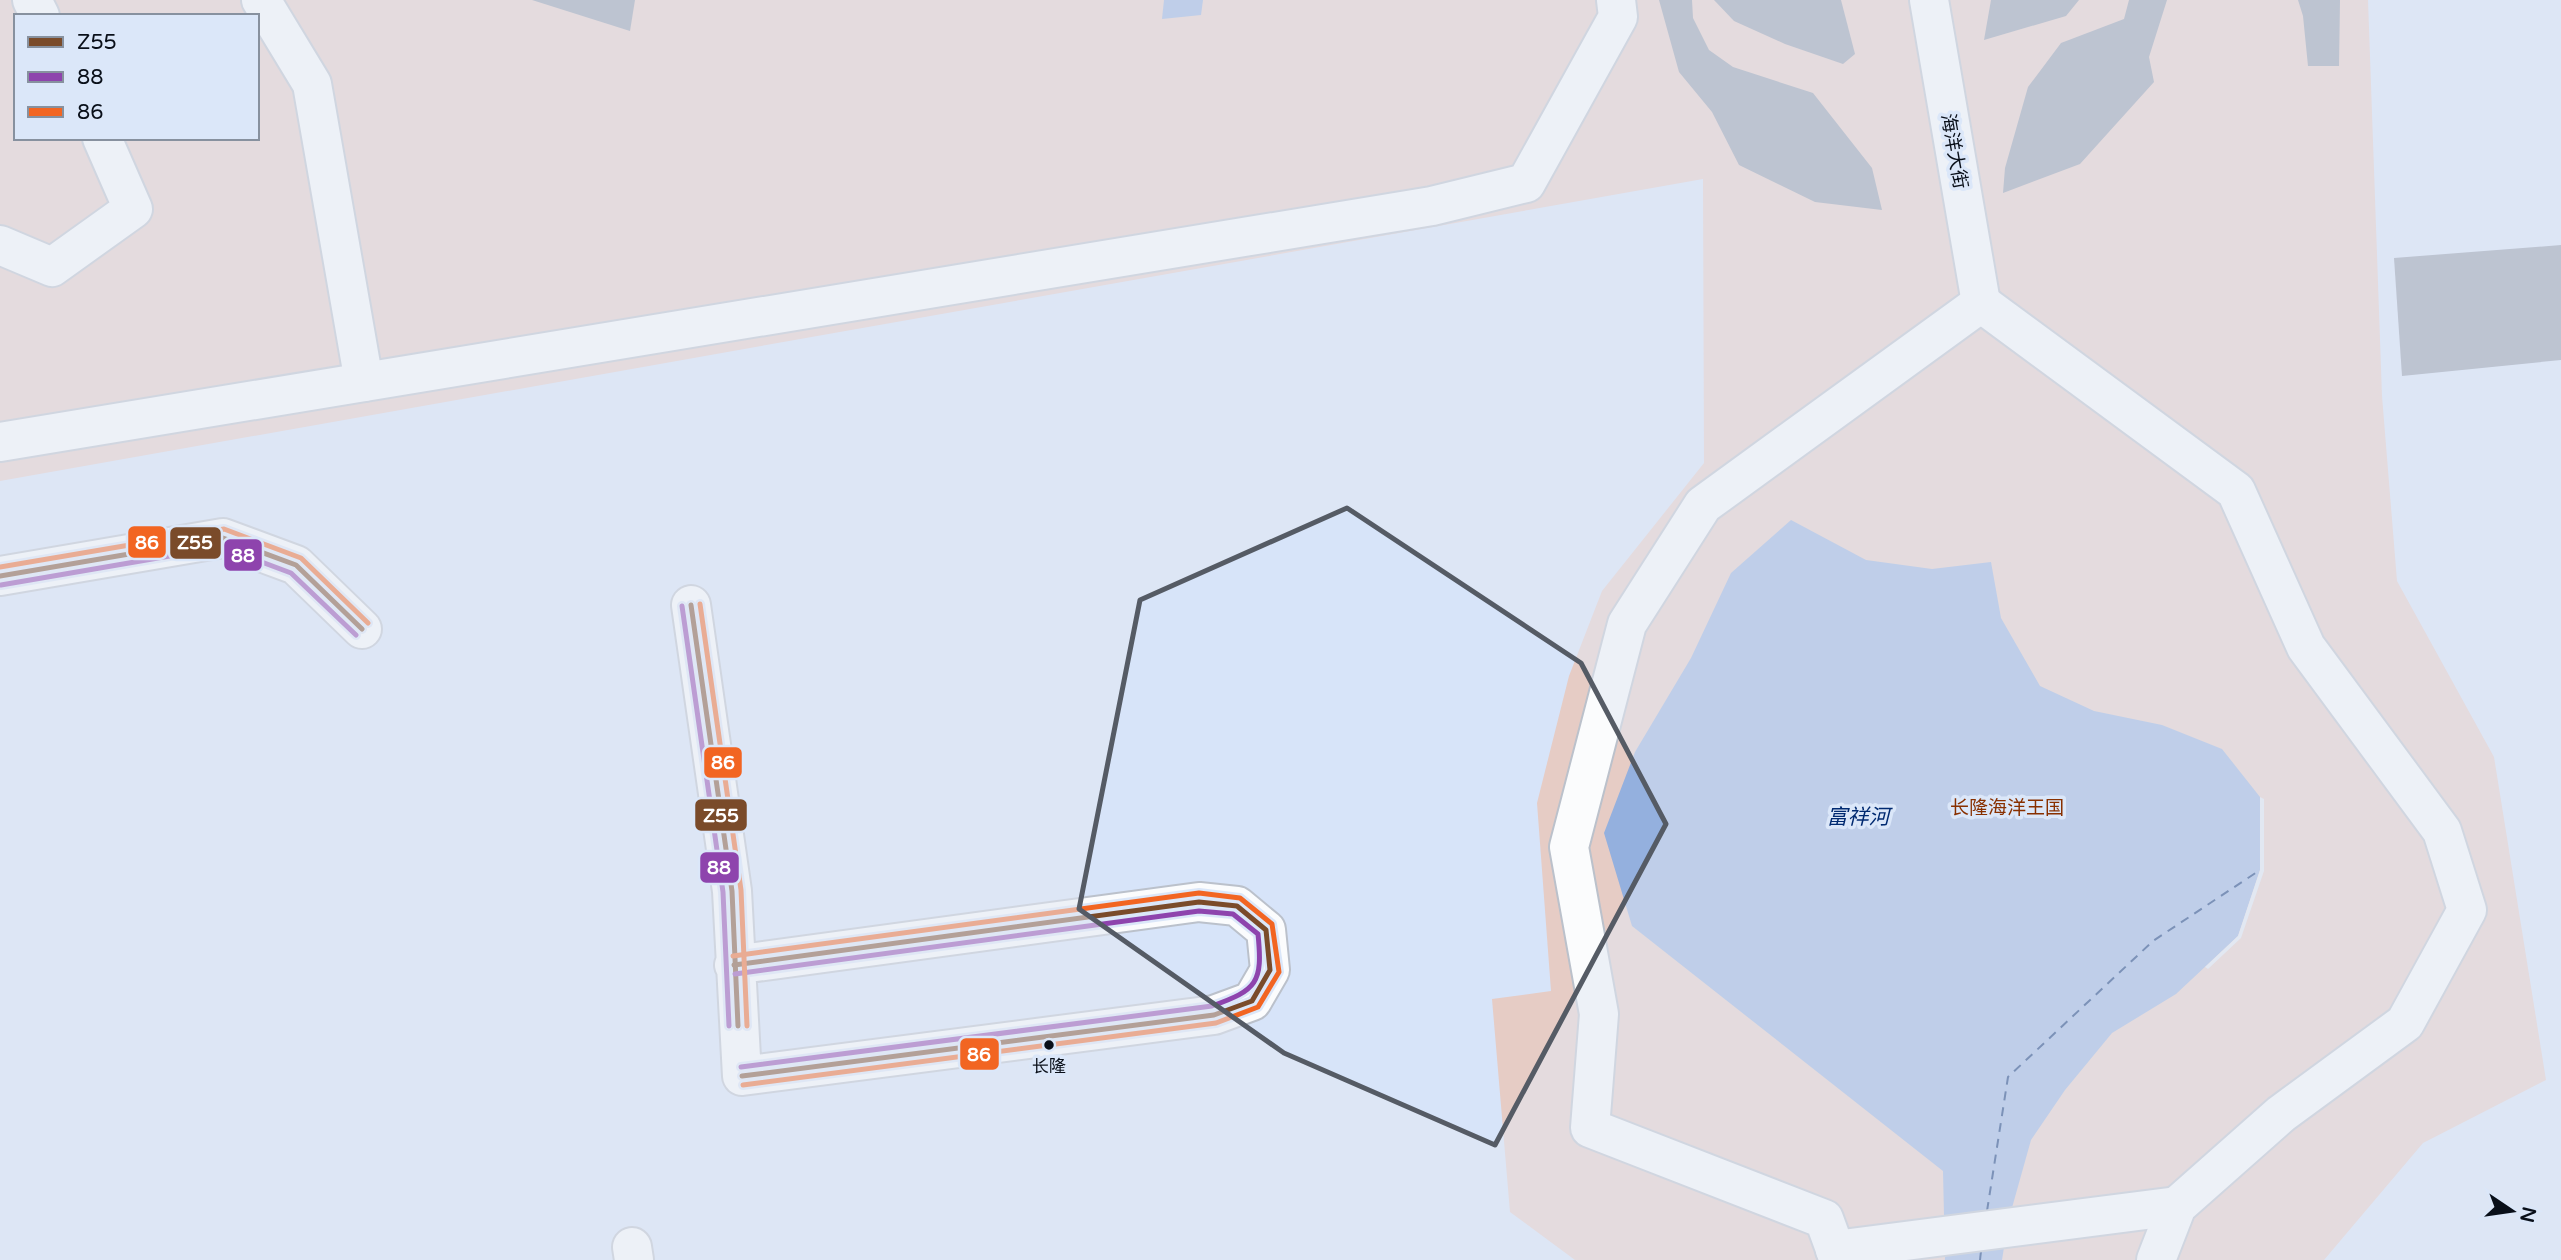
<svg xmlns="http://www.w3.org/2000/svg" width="2561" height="1260" font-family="'Varela Round','Noto Sans SC',sans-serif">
<rect width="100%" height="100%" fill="#e2e8f2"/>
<path fill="#d7e4f9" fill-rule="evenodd" d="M0 0H2561V1260H0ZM16 16H257V138H16Z"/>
<path fill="#e6ccc5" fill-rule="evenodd" d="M0 0H2368L2382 396 2397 581 2494 757 2546 1080 2423 1143 2324 1260H1575L1510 1212 1492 999 1551 991 1537 803 1569 676 1602 591 1704 463 1703 179 0 481ZM16 16H257V138H16Z"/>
<g fill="#94b0de">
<polygon points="1164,0 1203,0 1201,15 1162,19"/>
<polygon points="1791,520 1866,560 1932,569 1991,562 2001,618 2040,686 2094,711 2162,725 2222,749 2260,797 2260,870 2238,936 2176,994 2112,1033 2065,1090 2031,1140 2008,1222 2002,1260 1945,1260 1943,1171 1632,926 1604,833 1635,752 1691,658 1731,573"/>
</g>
<polygon fill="#e2e8f2" points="2260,797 2264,799 2264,871 2241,938 2208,969 2205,967 2238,936 2260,870"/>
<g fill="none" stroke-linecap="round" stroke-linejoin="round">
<g stroke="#002a71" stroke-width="2" stroke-dasharray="9 7" stroke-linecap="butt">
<polyline points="1987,1211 2008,1077 2153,941 2260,870"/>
<polyline points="1980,1260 1981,1251"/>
</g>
</g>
<g fill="#9099a9">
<polygon points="532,0 635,0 630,31"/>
<polygon points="1659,0 1692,0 1693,18 1709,50 1733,67 1813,93 1872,168 1882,210 1815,202 1739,165 1712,112 1679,72"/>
<polygon points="1714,0 1841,0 1855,54 1843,64 1785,44 1734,21"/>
<polygon points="1991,0 2079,0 2066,16 1984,40"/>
<polygon points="2129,0 2167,0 2149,57 2154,82 2080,164 2003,193 2005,168 2028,87 2061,43 2124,19"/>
<polygon points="2298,0 2340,0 2339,66 2308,66 2303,16"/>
<polygon points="2561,245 2561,360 2402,376 2394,258"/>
</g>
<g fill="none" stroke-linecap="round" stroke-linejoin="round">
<g stroke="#bbc1cb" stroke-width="42">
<g id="minor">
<polyline points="32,0 40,16"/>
<polyline points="261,0 312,84 364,382"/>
<polyline points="1929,0 1981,303"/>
<polyline points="0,245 52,267 133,209 102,138"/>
<polyline points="1981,303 2236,491 2306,647 2442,831 2467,910 2405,1023 2281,1114 2177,1206 2156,1260"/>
<polyline points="0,442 1432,206 1526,183 1618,17 1616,0"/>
<polyline points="0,576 223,538 296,565 362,629"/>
<polyline points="691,605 732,891 742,1076 1214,1015 1252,1001 1270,970 1266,930 1237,906 1199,902 734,965"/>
<polyline points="632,1247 634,1260"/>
<polyline points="1835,1250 2177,1206"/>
<polyline points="1839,1260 1824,1219 1590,1128 1599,1014 1569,847 1627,624 1703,505 1981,303"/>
</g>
</g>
<use href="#minor" stroke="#fbfcfd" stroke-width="38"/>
<g stroke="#dbe7f9" stroke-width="10">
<g id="bus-1">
<polyline points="0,576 223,538 296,565 362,629"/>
<polyline points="691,605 732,891 738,1026"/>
<polyline points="734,965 1199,902 1237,906 1266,930 1270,970 1252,1001 1214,1015 742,1076"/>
</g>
</g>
<g stroke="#dbe7f9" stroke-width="10">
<g id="bus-2">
<polyline points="1,585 222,547 291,573 356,635"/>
<polyline points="682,606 723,892 729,1026"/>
<path d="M735 974 1199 911 1233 914 1258 934C1263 983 1257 990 1212 1006L741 1067"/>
</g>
</g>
<g stroke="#dbe7f9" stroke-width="10">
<g id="bus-3">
<polyline points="0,567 224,529 301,558 368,623"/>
<polyline points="700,604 741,890 747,1026"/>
<polyline points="733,956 1199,893 1240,898 1272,924 1279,972 1258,1007 1216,1023 743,1085"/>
</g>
</g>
<use href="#bus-1" stroke="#7a4b2a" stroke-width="5"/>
<use href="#bus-2" stroke="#8e44ad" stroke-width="5"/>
<use href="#bus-3" stroke="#f26522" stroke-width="5"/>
</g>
<path d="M0 0H2561V1260H0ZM1347 508 1581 663 1666 824 1495 1145 1284 1053 1079 909 1140 600Z" fill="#e2e8f2" fill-opacity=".55" fill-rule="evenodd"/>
<path fill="none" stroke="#555b65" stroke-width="5" stroke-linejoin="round" d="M1347 508 1581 663 1666 824 1495 1145 1284 1053 1079 909 1140 600Z"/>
<circle fill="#090f19" stroke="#dbe7f9" stroke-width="2.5" cx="1049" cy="1045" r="6"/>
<g text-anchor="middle" stroke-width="7" stroke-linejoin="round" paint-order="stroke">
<g font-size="17" fill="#090f19" stroke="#dbe7f9">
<text x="1049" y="1072">长隆</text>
</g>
<g font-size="19" fill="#090f19" stroke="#dbe7f9">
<text transform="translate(1955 151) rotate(80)" y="7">海洋大街</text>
</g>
<g font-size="19" fill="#883000" stroke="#dbe7f9">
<text x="2007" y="814">长隆海洋王国</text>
</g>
<g font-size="21" font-style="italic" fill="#002a71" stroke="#dbe7f9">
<text x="1858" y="824">富祥河</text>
</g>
</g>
<g stroke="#dbe7f9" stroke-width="2.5">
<rect x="127" y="525" width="40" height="34" rx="7" fill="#f26522"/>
<rect x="169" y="526" width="53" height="34" rx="7" fill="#7a4b2a"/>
<rect x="223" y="538" width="40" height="34" rx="7" fill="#8e44ad"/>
<rect x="703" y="746" width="40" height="33" rx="7" fill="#f26522"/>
<rect x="694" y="798" width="54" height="34" rx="7" fill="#7a4b2a"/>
<rect x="699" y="851" width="41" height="33" rx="7" fill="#8e44ad"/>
<rect x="959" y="1037" width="41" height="34" rx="7" fill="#f26522"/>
</g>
<g font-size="19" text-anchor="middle" font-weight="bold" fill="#fff">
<text x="147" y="549">86</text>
<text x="195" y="549">Z55</text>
<text x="243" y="562">88</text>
<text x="723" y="769">86</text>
<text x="721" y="822">Z55</text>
<text x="719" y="874">88</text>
<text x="979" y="1061">86</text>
</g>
<rect x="14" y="14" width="245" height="126" fill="#dbe7f9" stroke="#87919f" stroke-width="2"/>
<rect x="28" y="37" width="35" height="10" fill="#7a4b2a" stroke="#87919f" stroke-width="2"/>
<text x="77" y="49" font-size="21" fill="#090f19">Z55</text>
<rect x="28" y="72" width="35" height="10" fill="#8e44ad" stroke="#87919f" stroke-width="2"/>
<text x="77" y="84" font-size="21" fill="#090f19">88</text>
<rect x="28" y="107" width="35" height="10" fill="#f26522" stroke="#87919f" stroke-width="2"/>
<text x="77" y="119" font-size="21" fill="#090f19">86</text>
<g transform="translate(2512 1211) rotate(103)" stroke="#dbe7f9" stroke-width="5" paint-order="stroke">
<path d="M0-5L12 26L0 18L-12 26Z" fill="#090f19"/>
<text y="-10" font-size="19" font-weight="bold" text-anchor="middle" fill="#090f19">N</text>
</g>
</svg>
